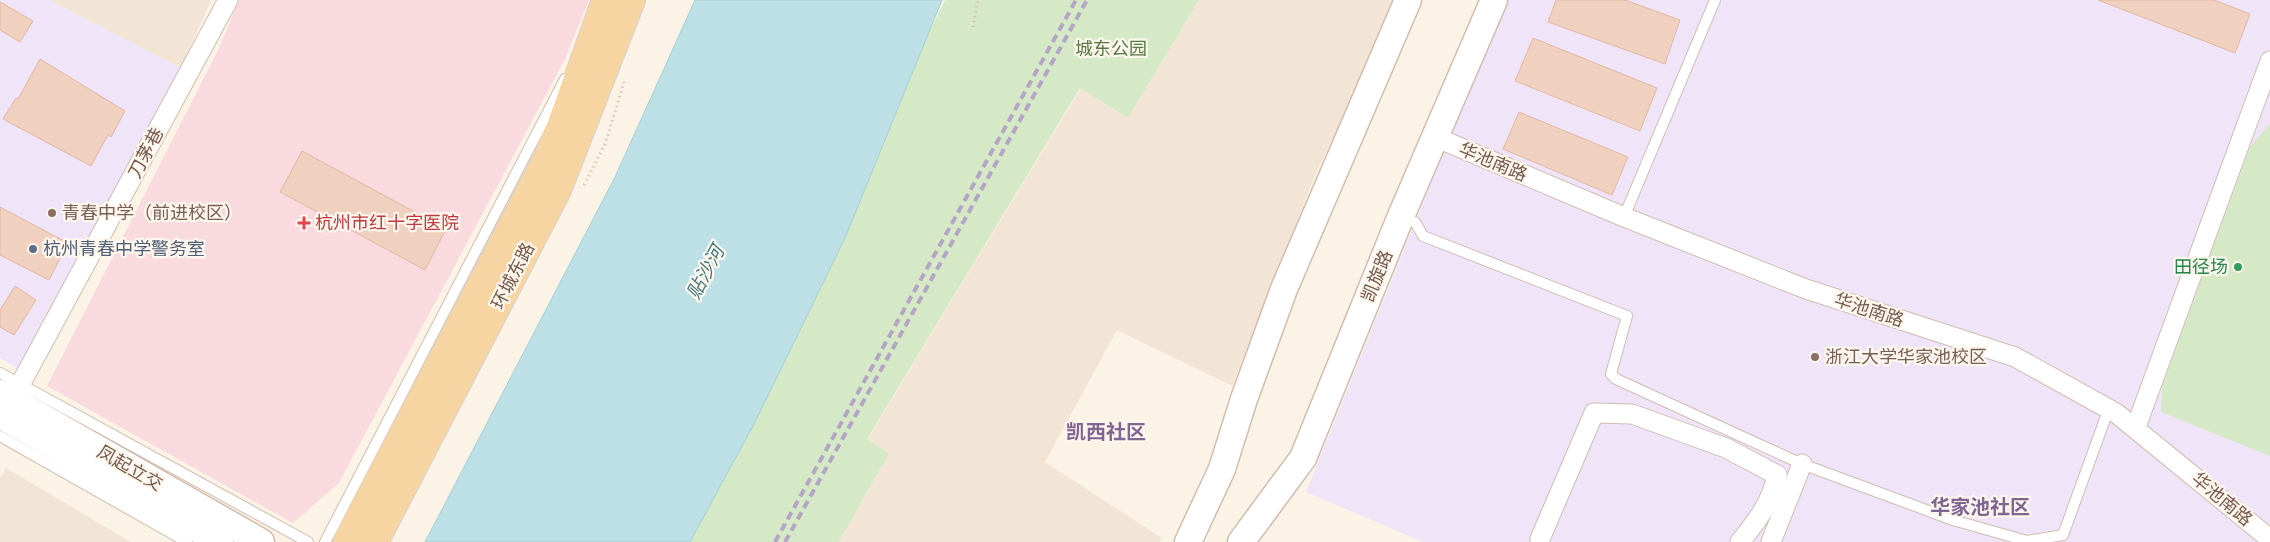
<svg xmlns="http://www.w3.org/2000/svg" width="2270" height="542" font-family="Montserrat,'Noto Sans SC',sans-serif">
<rect width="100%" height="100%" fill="#fcf3e7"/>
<g fill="#f3e5d6">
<polygon points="49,0 211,0 181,68"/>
<polygon points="1199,0 1400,0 1316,173 1232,386 1117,330 1045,462 1162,538 1160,542 839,542 889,453 867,440 1081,88 1128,118"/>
<polygon points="6,468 131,542 0,542 0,478"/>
</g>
<g fill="#f0e4f8">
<polygon points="0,0 49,0 181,68 19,369 0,358"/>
<polygon points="1505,0 2270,0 2270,542 1423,542 1306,492"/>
</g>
<polygon fill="#f9dbdf" points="239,0 589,0 565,59 339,483 293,523 47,386 219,48"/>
<g fill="#d5e9c6">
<polygon points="945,0 1199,0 1128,118 1080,88 867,439 889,453 839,542 675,542"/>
<polygon points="2270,124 2270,456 2161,412 2162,387 2250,147"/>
</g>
<polygon fill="#bce0e5" stroke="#a3d0d6" points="695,0 942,0 845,238 753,426 690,542 425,542 615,177"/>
<g fill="#f0d1c0" stroke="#e2b7a1">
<polygon points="1556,0 1625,0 1680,20 1665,64 1548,22"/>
<polygon points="2098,0 2214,0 2250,14 2235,53"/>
<polygon points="0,2 33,21 20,42 0,30"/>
<polygon points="1533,38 1657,88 1640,131 1515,81"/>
<polygon points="40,59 125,111 111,137 108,135 91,166 3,119 16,98 18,99"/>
<polygon points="1519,112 1628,157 1612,195 1503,149"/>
<polygon points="302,151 446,229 425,270 280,192"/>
<polygon points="0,207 68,243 49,280 0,255"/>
<polygon points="15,286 36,300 14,335 0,327 0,310"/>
</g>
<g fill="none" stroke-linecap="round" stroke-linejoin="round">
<g stroke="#cfbdb0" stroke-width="12">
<g id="lane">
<polyline points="1624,217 1715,0"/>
<polyline points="1415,222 1423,236 1627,316 1611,374 1616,379 1802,464 1953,520 2027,541 2063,535 2109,408"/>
<polyline points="0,373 308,542"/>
<polyline points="0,436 187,542"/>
<polyline points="325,542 565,79"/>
</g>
</g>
<g stroke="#cfbdb0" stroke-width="21">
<g id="street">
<polyline points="1435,137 1624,217 1806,289 2015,357 2116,413 2270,539"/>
<polyline points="20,385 228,0"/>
<polyline points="2136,427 2270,61"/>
<path d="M1540 542V539L1594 413 1632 414 1726 448 1777 475C1772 501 1757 521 1740 542"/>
<polyline points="1771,542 1802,464"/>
</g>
</g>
<g stroke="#d2bcae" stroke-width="29">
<g id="secondary">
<polyline points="0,393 261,542"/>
<polyline points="0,415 220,542"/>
<polyline points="1188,542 1222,469 1244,399 1284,289 1408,0"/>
<polyline points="1241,542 1303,458 1401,216 1494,0"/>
</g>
</g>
<g stroke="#d8d1cd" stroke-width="30">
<g id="primary">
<polyline points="347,542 545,164 561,127 606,0"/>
<polyline points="374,542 557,190 631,0"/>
</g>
</g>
<g stroke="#d5b4a3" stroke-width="3" stroke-dasharray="1 4" stroke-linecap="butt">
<polyline points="973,27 978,0"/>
<polyline points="584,185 605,144 625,79"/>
</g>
<use href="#lane" stroke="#fff" stroke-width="10"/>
<use href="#street" stroke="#fff" stroke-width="19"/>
<use href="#secondary" stroke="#fff" stroke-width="26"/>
<use href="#primary" stroke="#f7d5a2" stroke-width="28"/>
<g stroke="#b5a5c5" stroke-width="4" stroke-dasharray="8 5" stroke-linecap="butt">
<polyline points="775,542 1076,0"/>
<polyline points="785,542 1087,0"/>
</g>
</g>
<g fill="#8d6e63" stroke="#fef7ed" stroke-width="2">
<circle cx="52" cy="213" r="5"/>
<circle cx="1815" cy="357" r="5"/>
</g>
<path fill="#e0444e" stroke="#fef7ed" stroke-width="2" d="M301.5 215.5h5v5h5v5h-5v5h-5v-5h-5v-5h5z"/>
<circle fill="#5c6f8a" stroke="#fef7ed" stroke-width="2" cx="33" cy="249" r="5"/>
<circle fill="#2e9e5b" stroke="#fef7ed" stroke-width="2" cx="2238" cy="267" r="5"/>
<g text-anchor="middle" stroke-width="4.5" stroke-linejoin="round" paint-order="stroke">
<g font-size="18" fill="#567a44" stroke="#fef7ed">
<text x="1111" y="55">城东公园</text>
</g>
<g font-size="18" fill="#75594c" stroke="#fef7ed">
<text transform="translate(146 153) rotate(-62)" y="6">刀茅巷</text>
<text transform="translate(1493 162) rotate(23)" y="6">华池南路</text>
<text transform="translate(513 276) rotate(-63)" y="6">环城东路</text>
<text transform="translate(1377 276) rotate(-68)" y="6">凯旋路</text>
<text transform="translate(1869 310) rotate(18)" y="6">华池南路</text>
<text transform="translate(130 468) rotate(30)" y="6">凤起立交</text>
<text transform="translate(2222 499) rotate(40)" y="6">华池南路</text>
</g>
<g font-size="18" fill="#785e54" stroke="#fef7ed" text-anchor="start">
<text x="62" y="219">青春中学（前进校区）</text>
<text x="1825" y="363">浙江大学华家池校区</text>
</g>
<g font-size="18" fill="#be3a42" stroke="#fef7ed" text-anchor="start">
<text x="315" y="229">杭州市红十字医院</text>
</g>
<g font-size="18" fill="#4e5e75" stroke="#fef7ed" text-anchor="start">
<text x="43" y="255">杭州青春中学警务室</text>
</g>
<g font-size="18" fill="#27864d" stroke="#fef7ed" text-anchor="end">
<text x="2228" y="273">田径场</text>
</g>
<g font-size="19" font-style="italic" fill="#437880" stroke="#fef7ed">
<text transform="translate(705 272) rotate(-62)" y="7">贴沙河</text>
</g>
<g font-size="20" font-weight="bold" fill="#806491" stroke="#fef7ed">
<text x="1106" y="439">凯西社区</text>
<text x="1980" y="514">华家池社区</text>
</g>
</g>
</svg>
